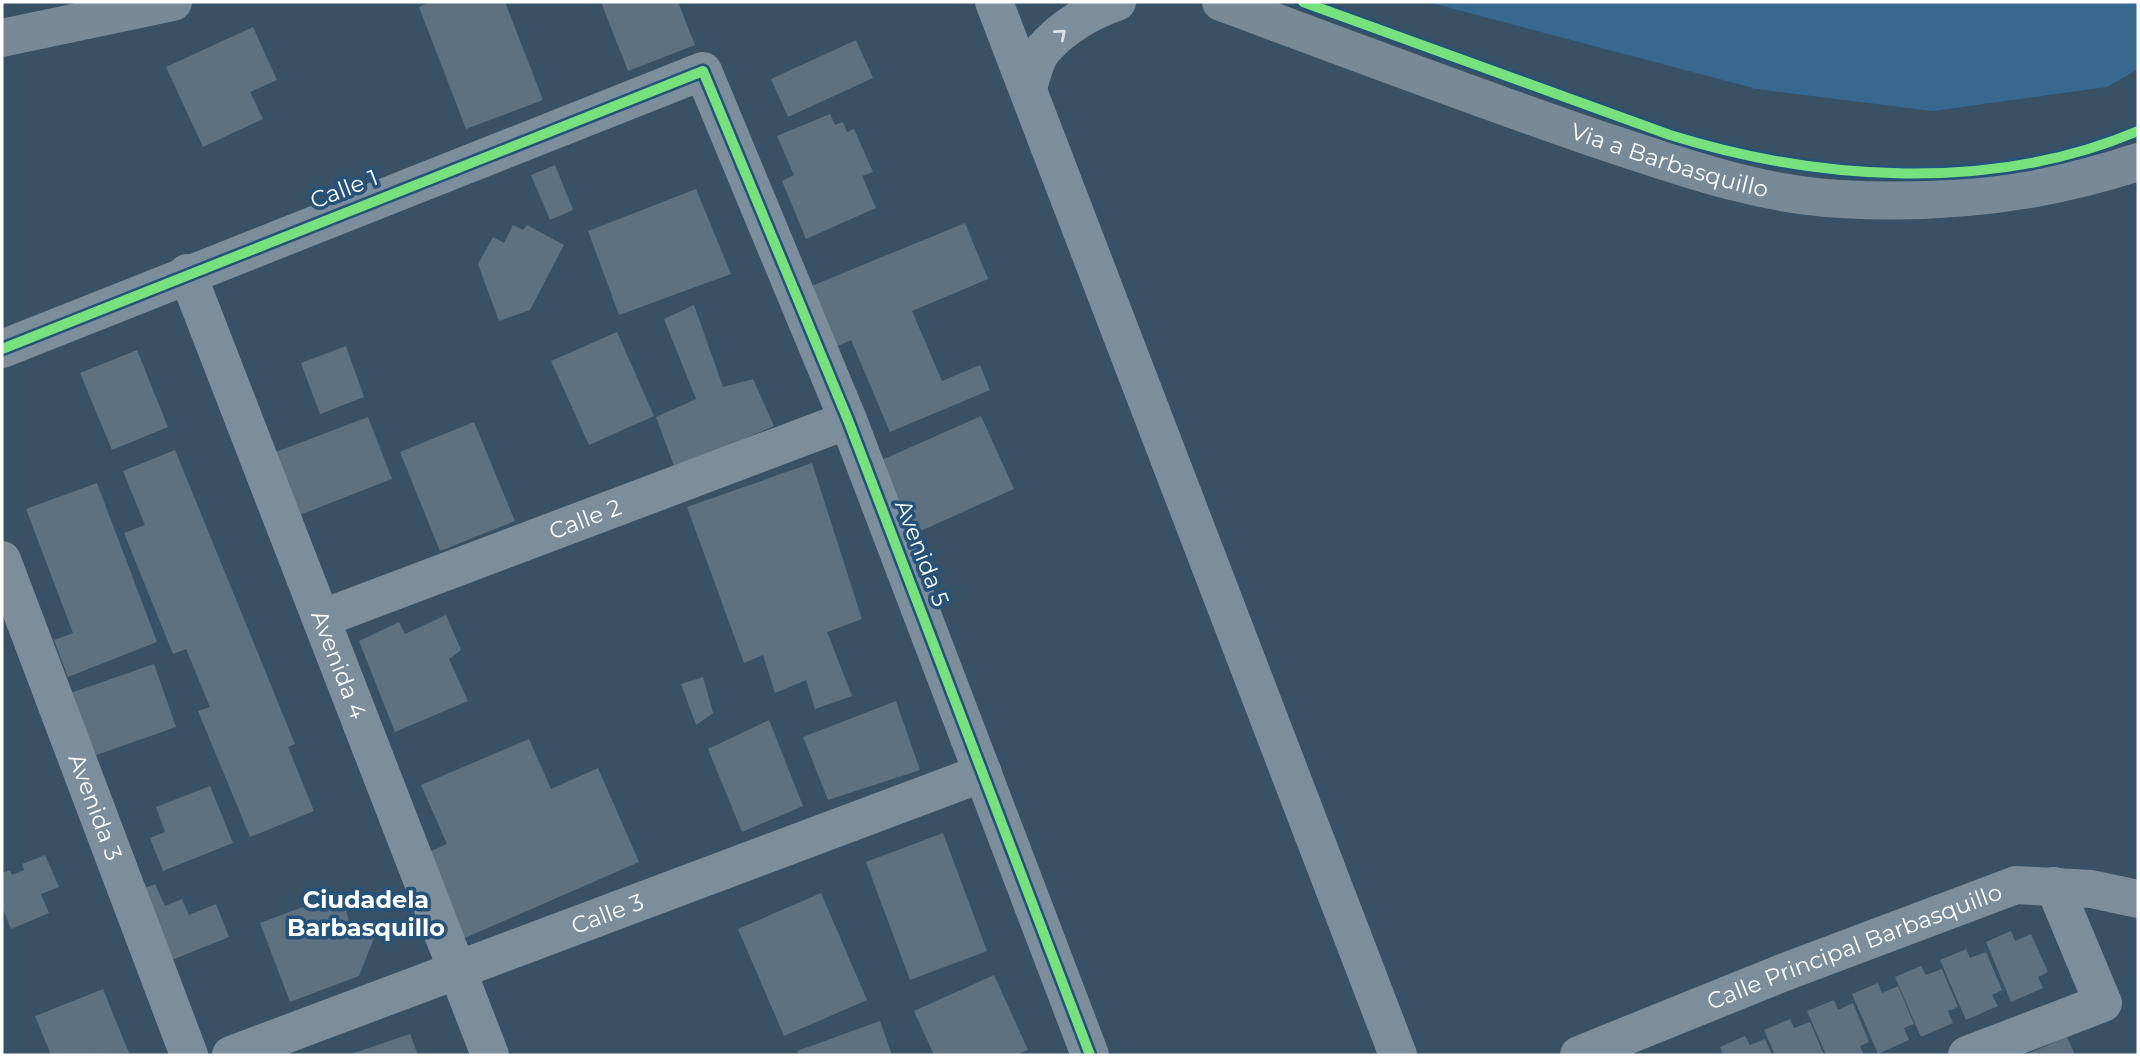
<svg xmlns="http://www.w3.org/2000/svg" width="2140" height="1057" font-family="Montserrat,sans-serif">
<rect width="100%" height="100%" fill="#385165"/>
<polygon fill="#376890" points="1428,2 2138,2 2138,69 2107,87 1933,111 1757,89"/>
<g fill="#5e7180">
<polygon points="431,2 505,2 543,100 466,129 419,7"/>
<polygon points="601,2 678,2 695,45 628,71"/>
<polygon points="253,27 277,80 250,92 263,119 203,147 166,67"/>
<polygon points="856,40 873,78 788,117 771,79"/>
<polygon points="830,114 835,125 843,122 847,132 854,129 873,172 862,176 876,208 806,239 782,181 794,175 777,136"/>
<polygon points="555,165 573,210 550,220 531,175"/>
<polygon points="696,189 731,274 619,315 588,231"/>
<polygon points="965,223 988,279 912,311 942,381 980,365 990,390 890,432 851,340 823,353 797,292"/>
<polygon points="513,225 523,230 527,225 564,245 530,310 499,321 478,264 493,237 504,243"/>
<polygon points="694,305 723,387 753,379 774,426 675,469 656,417 696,399 664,319"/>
<polygon points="617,332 654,416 589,445 551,361"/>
<polygon points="346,346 364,397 320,414 301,363"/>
<polygon points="137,350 168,427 112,450 80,373"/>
<polygon points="981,416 1014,489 907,537 875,463"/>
<polygon points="368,417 392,479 297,516 273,453"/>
<polygon points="474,422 515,521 440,551 400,452"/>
<polygon points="175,450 295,744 288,747 314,811 250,837 198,711 210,707 186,649 173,654 124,533 145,525 123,471"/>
<polygon points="812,463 862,619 827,632 852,696 815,709 806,680 775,693 763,655 744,663 687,507"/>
<polygon points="97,483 157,642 68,677 54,640 73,633 26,509"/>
<polygon points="446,615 461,650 449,659 468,701 395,732 359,641 399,622 405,634"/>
<polygon points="154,664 176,727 85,759 62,696"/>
<polygon points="703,677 713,713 696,725 681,684"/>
<polygon points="896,701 920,770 828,800 803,737"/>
<polygon points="769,720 803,806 742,832 708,749"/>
<polygon points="529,739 551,789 598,768 639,862 458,941 420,856 447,844 421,785"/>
<polygon points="210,786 233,843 163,871 150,838 165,832 156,807"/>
<polygon points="943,833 987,951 910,980 866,862"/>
<polygon points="45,855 59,887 41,894 49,913 11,929 2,907 2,873 10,870 12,875 24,870 22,864"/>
<polygon points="155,884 165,906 182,899 189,915 216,904 229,937 159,965 130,894"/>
<polygon points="340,893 352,929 374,938 359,976 290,1002 260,923"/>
<polygon points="821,893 867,1000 784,1036 738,929"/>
<polygon points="2011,931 2015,941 2031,934 2048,972 2038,977 2043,988 2011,1002 1986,942"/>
<polygon points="1966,949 1970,958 1986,952 2002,990 1992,995 1998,1006 1966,1020 1940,960"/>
<polygon points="1921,966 1926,975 1942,969 1958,1007 1948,1011 1953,1023 1921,1037 1895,977"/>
<polygon points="994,975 1028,1050 1016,1055 934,1055 914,1011"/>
<polygon points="1878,983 1882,993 1898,986 1914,1024 1904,1028 1909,1040 1878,1054 1852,994"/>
<polygon points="103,989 129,1053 51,1055 35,1016"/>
<polygon points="1834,1000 1838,1010 1853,1003 1869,1042 1860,1046 1864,1055 1826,1055 1807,1011"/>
<polygon points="1790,1019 1794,1028 1810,1022 1824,1055 1775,1055 1764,1030"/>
<polygon points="880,1021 892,1055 799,1055 797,1051"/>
<polygon points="410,1034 418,1055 348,1055"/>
<polygon points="1745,1036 1750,1045 1765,1039 1772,1055 1723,1055 1720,1047"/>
<polygon points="2067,1037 2075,1055 2025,1055"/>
</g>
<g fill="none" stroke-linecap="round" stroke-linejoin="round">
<g stroke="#7c8d9c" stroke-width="38">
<polyline points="994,2 1398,1055"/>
<path d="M1028 88C1032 76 1035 60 1042 51 1061 28 1090 11 1117 2"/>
<path id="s1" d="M187 273 490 1055"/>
<polyline points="2,349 703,71 848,420 1090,1055"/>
<path id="s2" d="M2 560 189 1055"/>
<path id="s3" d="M323 618 848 420"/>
<path id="s4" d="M231 1055 983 773"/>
<path id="s5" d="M1579 1055 1782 973 2016 885 2091 889 2138 899"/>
<polyline points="1967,1055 2103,1003 2054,886"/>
</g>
<g stroke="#788a98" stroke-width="38">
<path id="s6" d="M1221 2C1345 48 1469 95 1594 138 1674 164 1756 195 1841 199 1943 205 2041 194 2138 162"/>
<polyline points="2,38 173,2"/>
</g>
<g stroke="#245279" stroke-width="15">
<g id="cycleway">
<path d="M1303 2 1670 135C1818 181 1992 193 2138 131"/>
<polyline points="2,349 703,71 848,420 1090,1055"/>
</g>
</g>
<use href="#cycleway" stroke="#77e17e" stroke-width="10"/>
</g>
<defs><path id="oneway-chevron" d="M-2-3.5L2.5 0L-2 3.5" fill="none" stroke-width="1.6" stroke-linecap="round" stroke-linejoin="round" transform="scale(1.75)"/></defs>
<use stroke="#dee2e6" href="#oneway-chevron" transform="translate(1061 34) rotate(-41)"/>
<g text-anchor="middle" stroke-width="7" stroke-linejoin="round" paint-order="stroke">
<g font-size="23" fill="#fff" stroke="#245279">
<text dy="8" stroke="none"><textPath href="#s6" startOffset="476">Via a Barbasquillo</textPath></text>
<text transform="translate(344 189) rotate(-21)" y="8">Calle 1</text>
<text dy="8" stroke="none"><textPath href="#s3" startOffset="280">Calle 2</textPath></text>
<text transform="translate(922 553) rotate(69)" y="8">Avenida 5</text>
<text dy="8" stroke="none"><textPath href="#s1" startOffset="420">Avenida 4</textPath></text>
<text dy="8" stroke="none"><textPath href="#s2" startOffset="264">Avenida 3</textPath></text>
<text dy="8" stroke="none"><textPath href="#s4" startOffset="402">Calle 3</textPath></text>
<text dy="8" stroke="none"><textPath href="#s5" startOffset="296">Calle Principal Barbasquillo</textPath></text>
</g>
<g font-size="24" font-weight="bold" fill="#fff" stroke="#245279">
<text x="366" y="908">Ciudadela<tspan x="366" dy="28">Barbasquillo</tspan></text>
</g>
</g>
<rect width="2140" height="1057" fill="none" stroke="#ffffff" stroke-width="7"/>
</svg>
